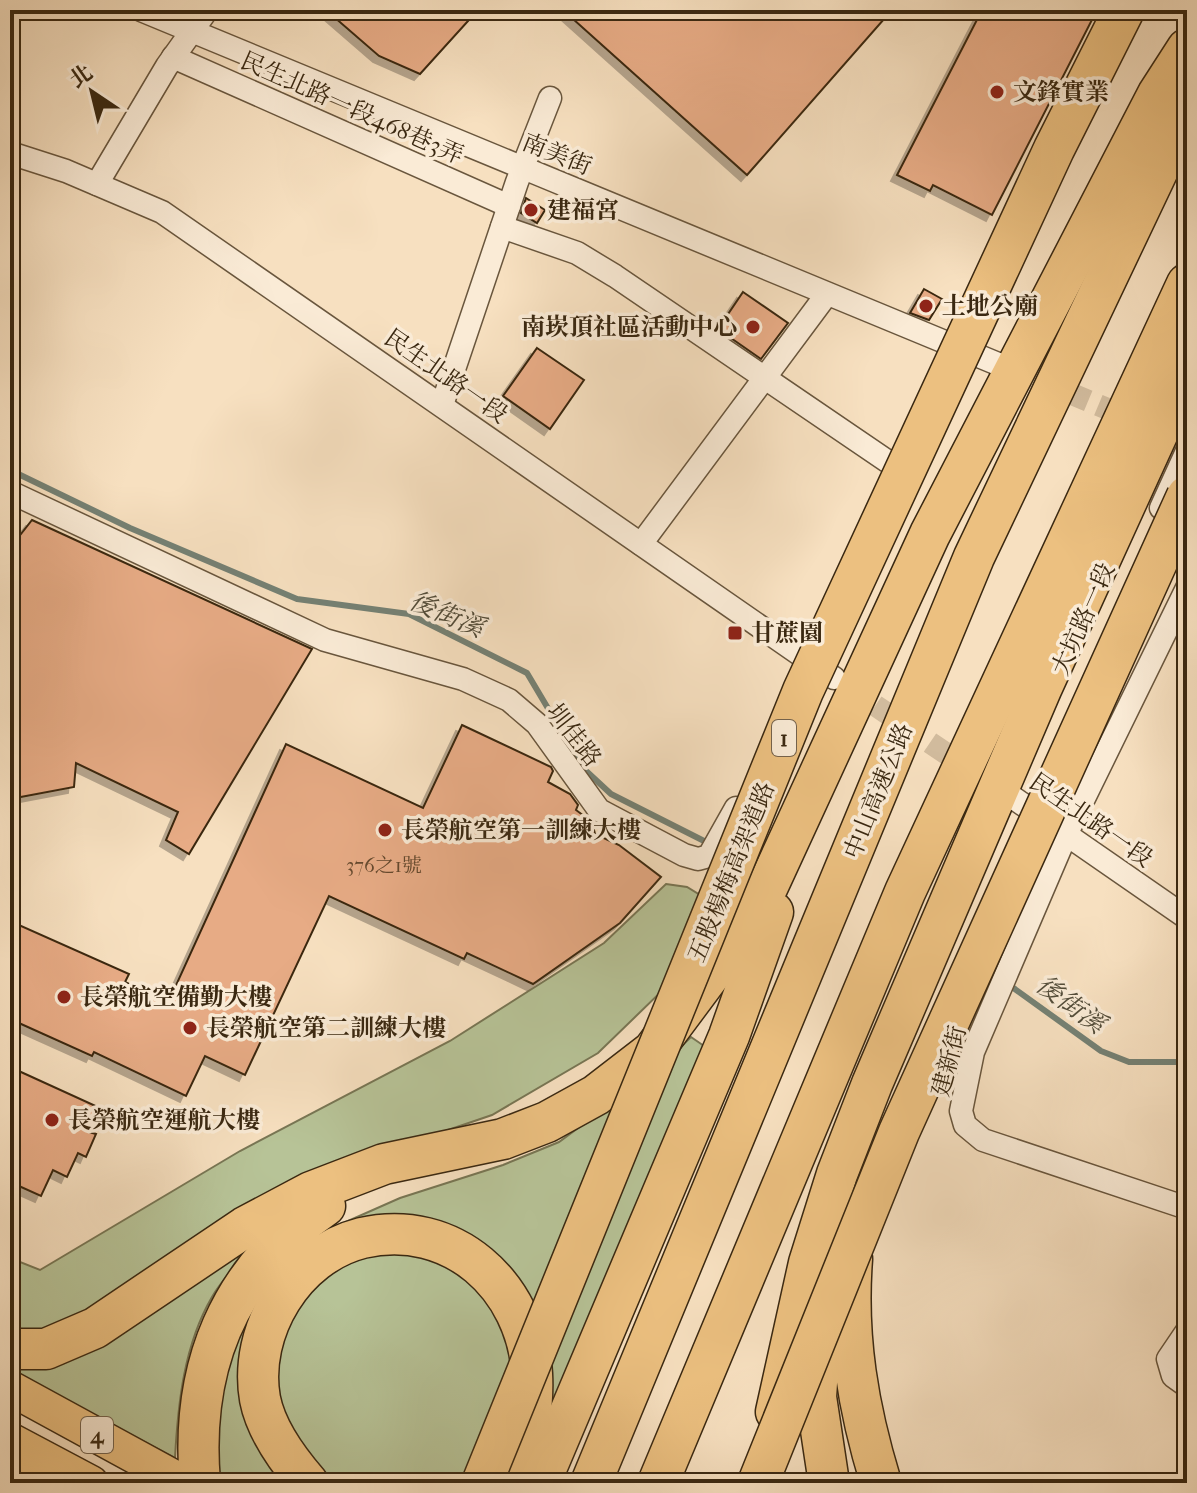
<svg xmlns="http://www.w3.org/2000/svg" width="1197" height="1493" font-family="'IM FELL French Canon','Noto Serif TC',serif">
<defs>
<filter id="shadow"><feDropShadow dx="-6" dy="6" stdDeviation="0" flood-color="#0004"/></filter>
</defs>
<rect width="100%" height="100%" fill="#f7e0c0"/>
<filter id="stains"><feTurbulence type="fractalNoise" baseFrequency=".0025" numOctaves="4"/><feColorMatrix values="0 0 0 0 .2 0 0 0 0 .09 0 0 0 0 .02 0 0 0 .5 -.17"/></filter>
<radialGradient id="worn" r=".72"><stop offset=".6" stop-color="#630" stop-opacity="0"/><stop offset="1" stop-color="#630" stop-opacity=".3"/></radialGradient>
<g fill="#b7c397" stroke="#787654" stroke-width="2">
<polygon points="666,884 687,887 700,895 667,986 598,1053 492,1115 322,1173 146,1283 28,1339 10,1335 10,1258 40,1270 240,1151 450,1041 604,943"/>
<polygon points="691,1037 707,1048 543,1444 507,1272 332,1228 400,1198 503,1165 559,1142 658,1069"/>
<path d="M243 1248 246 1253C235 1267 221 1281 212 1297 184 1345 178 1403 175 1458L10 1371V1361Z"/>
<polygon points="418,1250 464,1269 513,1336 508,1483 326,1483 287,1434 271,1377 280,1325 315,1279 365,1252"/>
<polygon points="258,1298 288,1483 235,1483 215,1473 214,1418 229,1353"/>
</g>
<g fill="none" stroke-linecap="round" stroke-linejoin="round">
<g stroke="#758174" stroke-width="6">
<polyline points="10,470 130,528 297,599 409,614 527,673 584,769 611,794 712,845"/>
<polyline points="987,969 1101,1051 1129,1062 1187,1062"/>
</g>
</g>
<g fill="#e7ab85" stroke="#3a2811" stroke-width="2" filter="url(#shadow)">
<polygon points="326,10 478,10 420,74 379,56"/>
<polygon points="563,10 892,10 747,175"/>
<polygon points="982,10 1097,10 992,215 933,185 930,191 897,175"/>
<polygon points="526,198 545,210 537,223 521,213"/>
<polygon points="924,289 942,299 929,320 910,313"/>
<polygon points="743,292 788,323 761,359 718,329"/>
<polygon points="537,348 584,380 550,429 503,396"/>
<polygon points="32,520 312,649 189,854 166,840 178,812 76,763 74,787 10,799 10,548"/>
<polygon points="462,725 551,767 553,771 548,782 570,794 578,805 576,810 592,822 595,834 619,845 661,877 620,923 533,984 467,953 464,959 329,896 245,1075 205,1056 186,1096 94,1052 92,1056 10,1019 10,921 129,974 125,982 168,1003 286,744 423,808"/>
<polygon points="10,1067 100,1108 89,1132 96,1134 86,1157 78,1153 67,1177 53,1170 41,1196 10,1182"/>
</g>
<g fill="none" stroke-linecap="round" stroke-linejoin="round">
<g stroke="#d1bb9d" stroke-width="22" stroke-dasharray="22 11" stroke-linecap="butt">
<polyline points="1007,367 1134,420"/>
<polyline points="848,687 972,771"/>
</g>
<g stroke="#69563d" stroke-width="25">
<g id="street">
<polyline points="141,10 998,364"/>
<polyline points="173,57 509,206"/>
<polyline points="10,153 66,171 162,212 834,678"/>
<polyline points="97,184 167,66 207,10"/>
<polyline points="502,227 577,253 615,276 887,461"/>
<polyline points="442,405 517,182 550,98"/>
<polyline points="10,492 325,640 463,679 509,700 537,724 599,810 684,855 698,859 709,856 736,808"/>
<polyline points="1161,508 1187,451"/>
<polyline points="641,544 827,294"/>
<polyline points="1187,588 1066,835 973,1052 961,1111 965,1125 983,1140 1187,1208"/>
<polyline points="1005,792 1187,918"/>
<polyline points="1187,1331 1168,1359 1173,1376 1187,1386"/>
</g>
</g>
<g stroke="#3a2811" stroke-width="37">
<g id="primary">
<polyline points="10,1388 184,1483"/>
<polyline points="10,1440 91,1483"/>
</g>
</g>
<g stroke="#3a2811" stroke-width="43">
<g id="highway">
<path d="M852 1259C846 1337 858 1408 881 1483"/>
<polyline points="820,1340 816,1397 829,1483"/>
<polyline points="10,1349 46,1349 95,1328 245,1227 311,1192 384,1164 503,1139 547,1122 596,1095 653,1051 755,914 930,534 1158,94 1187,49"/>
<polyline points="776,1412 809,1263 837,1174 872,1084 1042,687 1187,369"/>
<polyline points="10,1465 42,1483"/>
<path d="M200 1483C190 1368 228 1272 325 1206"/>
<path d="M308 1483C288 1460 266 1430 260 1399 248 1331 294 1255 362 1238 452 1217 527 1286 532 1374 534 1410 526 1448 519 1483"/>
<polyline points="540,1483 729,1036 773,912"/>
<polyline points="591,1483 974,557 1187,109"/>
<polyline points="658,1483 905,892 1187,284"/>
</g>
</g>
<use href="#street" stroke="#faebd6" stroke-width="22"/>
<use href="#primary" stroke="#ecc080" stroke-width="34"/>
<use href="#highway" stroke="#ecc080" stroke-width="40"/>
<g stroke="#3a2811" stroke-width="43" stroke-linecap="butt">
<g id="highway-bridge">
<polyline points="482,1483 803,691 1054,149 1124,10"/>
<polyline points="758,1483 899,1132 1187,496"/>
</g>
</g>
<use href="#highway-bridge" stroke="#ecc080" stroke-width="40"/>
</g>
<g fill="#8f2418" stroke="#faebd6" stroke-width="3">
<circle cx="997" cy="92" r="8"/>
<circle cx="531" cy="210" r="8"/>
<circle cx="926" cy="306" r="8"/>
<circle cx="753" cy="327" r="8"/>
<rect x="727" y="625" width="16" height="16" rx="4"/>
<circle cx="385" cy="830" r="8"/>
<circle cx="64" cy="997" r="8"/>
<circle cx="190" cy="1028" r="8"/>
<circle cx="52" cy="1120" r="8"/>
</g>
<g text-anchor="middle" stroke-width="7" stroke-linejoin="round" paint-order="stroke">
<g font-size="20" fill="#65492e">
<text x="384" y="872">376之1號</text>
</g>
<g fill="#faebd6" stroke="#74624c" stroke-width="2">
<rect x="772" y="720" width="24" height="36" rx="6"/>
<rect x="81" y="1417" width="32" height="36" rx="6"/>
</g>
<g font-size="22" font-weight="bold" fill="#3a2811">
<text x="784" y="746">1</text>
<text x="97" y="1443">4</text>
</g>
<g font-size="24" font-weight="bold" fill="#3a2811" stroke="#faebd6" text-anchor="start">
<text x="1013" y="100">文鋒實業</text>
<text x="547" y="218">建福宮</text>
<text x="942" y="314">土地公廟</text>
<text x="737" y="335" text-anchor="end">南崁頂社區活動中心</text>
<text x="751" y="641">甘蔗園</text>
<text x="401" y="838">長榮航空第一訓練大樓</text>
<text x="80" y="1005">長榮航空備勤大樓</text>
<text x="206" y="1036">長榮航空第二訓練大樓</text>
<text x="68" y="1128">長榮航空運航大樓</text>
</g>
<g font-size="24" fill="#3a2811" stroke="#faebd6">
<text transform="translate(352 108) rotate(24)" y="8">民生北路一段468巷3弄</text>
<text transform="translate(557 154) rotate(22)" y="8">南美街</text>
<text transform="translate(446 376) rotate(35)" y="8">民生北路一段</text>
<text transform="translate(1083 619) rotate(-66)" y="8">大坑路一段</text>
<text transform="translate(574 735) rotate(52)" y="8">圳佳路</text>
<text transform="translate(878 791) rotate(-68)" y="8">中山高速公路</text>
<text transform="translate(1091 820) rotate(35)" y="8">民生北路一段</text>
<text transform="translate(731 872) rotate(-68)" y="8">五股楊梅高架道路</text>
<text transform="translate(949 1061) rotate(-75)" y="8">建新街</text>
</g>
<g font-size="26" font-style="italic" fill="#534d3a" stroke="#faebd6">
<text transform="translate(447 614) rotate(23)" y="9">後街溪</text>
<text transform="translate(1071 1004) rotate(36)" y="9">後街溪</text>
</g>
</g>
<rect width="1197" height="1493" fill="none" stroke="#f7e0c0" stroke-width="40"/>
<rect x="12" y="12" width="1173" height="1469" fill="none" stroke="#3a2811" stroke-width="4"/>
<rect x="20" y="20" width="1157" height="1453" fill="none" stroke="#3a2811" stroke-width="2"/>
<g transform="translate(92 92) rotate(325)" stroke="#faebd6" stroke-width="6" paint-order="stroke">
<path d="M0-6L14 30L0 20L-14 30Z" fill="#3a2811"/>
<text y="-12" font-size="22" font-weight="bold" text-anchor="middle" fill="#3a2811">北</text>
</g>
<rect width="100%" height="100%" filter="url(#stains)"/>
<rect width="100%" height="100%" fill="url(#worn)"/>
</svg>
